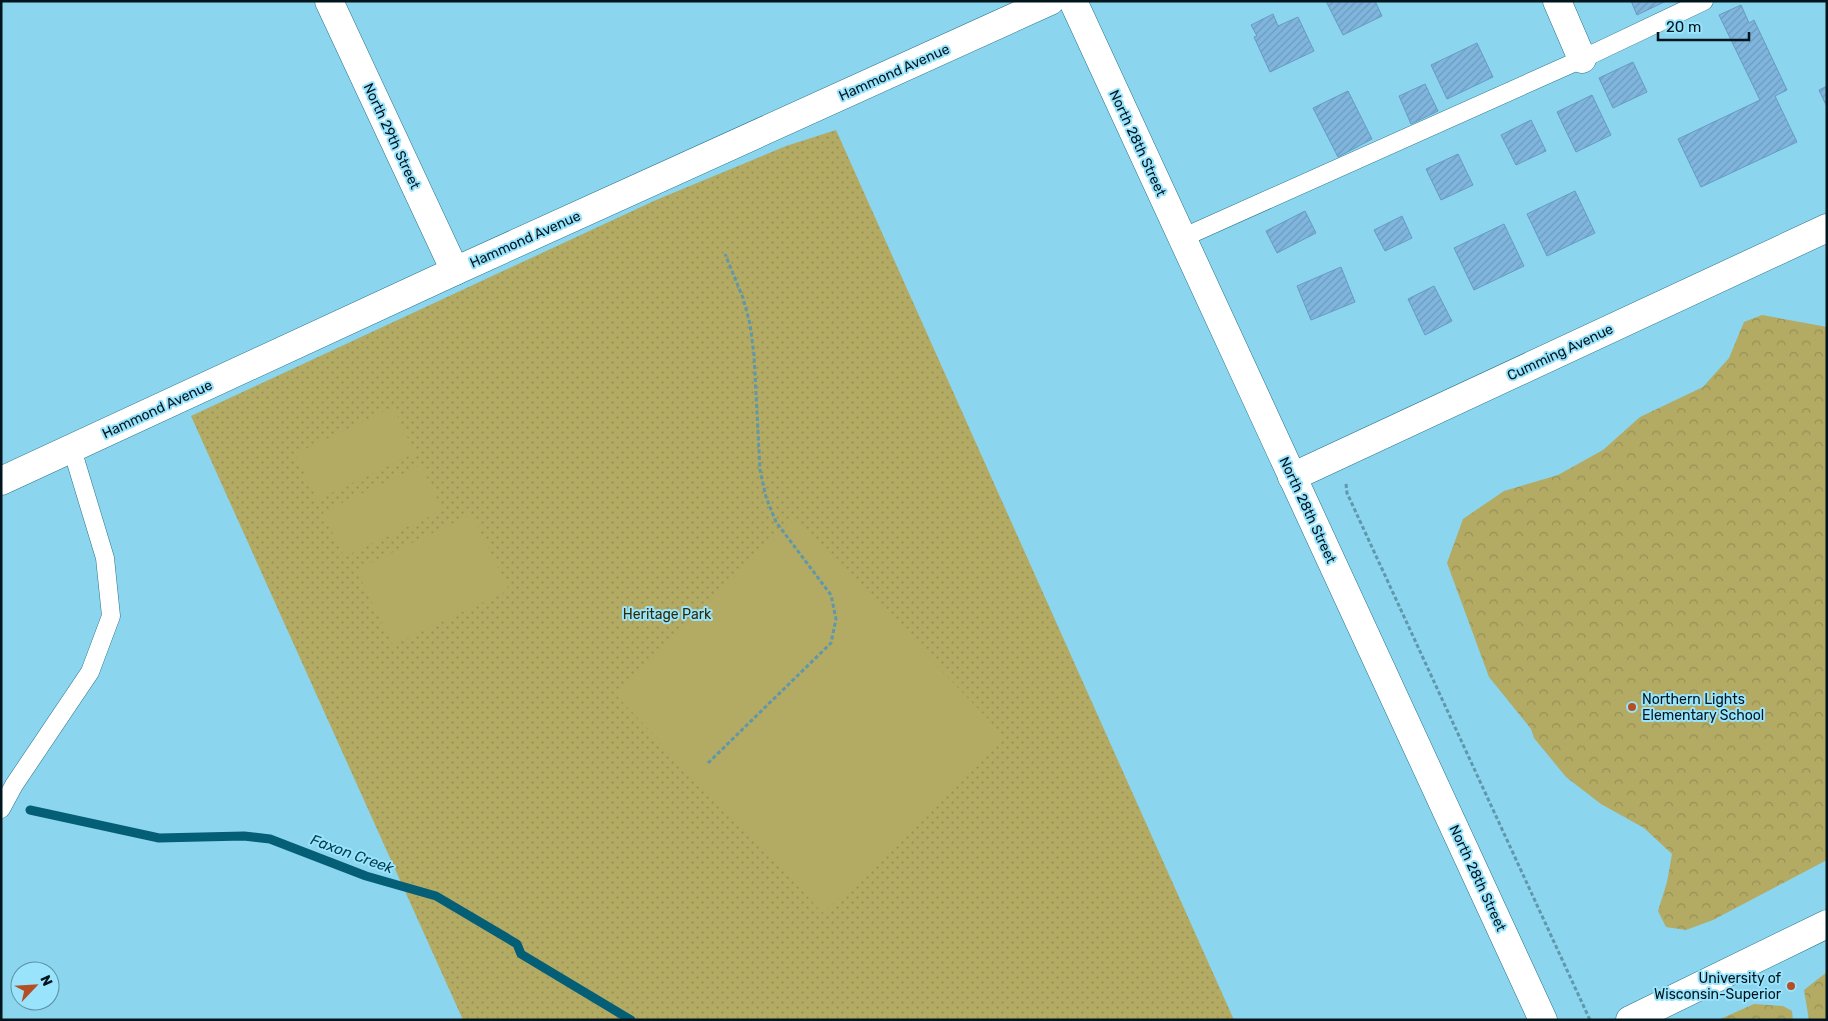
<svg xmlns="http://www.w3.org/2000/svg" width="1828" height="1021" font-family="Rubik,sans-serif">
<defs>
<pattern id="grass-dots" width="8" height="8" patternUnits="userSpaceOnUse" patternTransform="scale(1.25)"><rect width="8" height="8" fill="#b3aa64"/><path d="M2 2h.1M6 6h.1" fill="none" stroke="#989156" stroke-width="1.8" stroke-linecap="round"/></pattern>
<pattern id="forest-crowns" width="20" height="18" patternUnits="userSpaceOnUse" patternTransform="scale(1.25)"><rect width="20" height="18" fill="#b3aa64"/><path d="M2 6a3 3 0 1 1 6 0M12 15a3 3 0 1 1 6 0" fill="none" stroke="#989156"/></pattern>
<pattern id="building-hatch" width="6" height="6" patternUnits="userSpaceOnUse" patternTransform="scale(1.25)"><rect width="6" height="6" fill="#80b5dd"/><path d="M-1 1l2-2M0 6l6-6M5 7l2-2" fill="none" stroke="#6d9bbd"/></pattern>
</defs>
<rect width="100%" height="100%" fill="#8cd5ef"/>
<polygon fill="url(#grass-dots)" points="836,130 1234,1020 463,1020 191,416 656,200 786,146"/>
<g fill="url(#forest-crowns)">
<polygon points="1762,315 1827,327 1827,860 1713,920 1686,930 1666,927 1658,911 1667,882 1672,854 1644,828 1601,804 1566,777 1534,738 1531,729 1489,677 1447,563 1463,519 1504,491 1558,475 1603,450 1640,417 1703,387 1729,358 1744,322"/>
<polygon points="1827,972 1827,1020 1809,1020 1804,990"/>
<polygon points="1754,1004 1783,1006 1792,1011 1793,1020 1718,1020"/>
</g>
<g fill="#b3aa64">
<polygon points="393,407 415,453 317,500 295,454"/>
<polygon points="421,465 443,510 344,557 323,512"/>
<polygon points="472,514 509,590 393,645 356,570"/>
<polygon points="796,518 1006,738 823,913 614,693"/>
</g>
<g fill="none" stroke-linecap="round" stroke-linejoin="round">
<polyline stroke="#045e75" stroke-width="9" points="30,810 159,838 244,836 270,839 366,876 436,896 517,944 521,954 631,1020"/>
</g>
<g fill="url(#building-hatch)" stroke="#669bc2">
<polygon points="1326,1 1375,1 1382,16 1343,35"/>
<polygon points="1631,1 1666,1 1637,15"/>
<polygon points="1741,5 1749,23 1754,20 1787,90 1775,96 1797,142 1701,187 1678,139 1760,100 1719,15"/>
<polygon points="1273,14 1278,26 1298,17 1314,51 1270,72 1254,37 1257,36 1251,25"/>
<polygon points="1477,43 1493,77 1447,99 1431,65"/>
<polygon points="1633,62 1647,92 1613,108 1599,78"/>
<polygon points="1425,84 1438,111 1411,124 1399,96"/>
<polygon points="1827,86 1827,107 1819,90"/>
<polygon points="1348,91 1372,139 1338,157 1313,108"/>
<polygon points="1592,95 1611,135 1576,152 1557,112"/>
<polygon points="1531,120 1546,151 1516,165 1501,135"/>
<polygon points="1458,154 1473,185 1441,200 1426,169"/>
<polygon points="1575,191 1595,233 1547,256 1527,214"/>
<polygon points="1305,211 1316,233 1277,253 1266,231"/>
<polygon points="1402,216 1412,238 1385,251 1374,230"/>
<polygon points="1504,224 1524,266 1474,290 1454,248"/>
<polygon points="1341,267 1355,302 1311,320 1297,286"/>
<polygon points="1434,286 1452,321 1425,335 1408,299"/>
</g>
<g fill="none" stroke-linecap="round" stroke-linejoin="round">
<g stroke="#267288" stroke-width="19">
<g id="service">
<polyline points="1182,238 1582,59 1704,1"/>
<polyline points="1,809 14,785 90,672 111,616 105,558 72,449"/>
</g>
</g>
<g stroke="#267288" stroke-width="29">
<g id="minor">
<polyline points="329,1 455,271"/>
<polyline points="1557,1 1582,59"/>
<polyline points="1292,477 1827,228"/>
<polyline points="1,481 455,271 1050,1"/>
<polyline points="1630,1020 1827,924"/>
</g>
</g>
<g stroke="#267288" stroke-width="29">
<polyline id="secondary" points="1073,1 1543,1020"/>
</g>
<g stroke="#5f97ab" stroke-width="3" stroke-dasharray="4 2.5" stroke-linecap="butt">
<polyline points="1346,484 1347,493 1590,1020"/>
<polyline points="708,763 831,643 836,619 831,595 776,522 766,497 760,470 754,355 750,324 743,298 725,254"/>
</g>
<use href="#service" stroke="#fff" stroke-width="18"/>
<use href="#minor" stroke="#fff" stroke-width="28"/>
<use href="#secondary" stroke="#fff" stroke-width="28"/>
</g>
<g fill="#b54f23" stroke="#99e3fc" stroke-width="2">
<circle cx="1632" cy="707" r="5"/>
<circle cx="1791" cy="986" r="5"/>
</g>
<g text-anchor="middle" stroke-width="4" stroke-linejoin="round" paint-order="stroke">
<g font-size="14" fill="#01151c" stroke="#99e3fc">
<text transform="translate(894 72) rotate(-24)" y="5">Hammond Avenue</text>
<text transform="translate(392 136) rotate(65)" y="5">North 29th Street</text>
<text transform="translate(1138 143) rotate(65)" y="5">North 28th Street</text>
<text transform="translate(525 239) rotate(-24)" y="5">Hammond Avenue</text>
<text transform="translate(1560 352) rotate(-25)" y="5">Cumming Avenue</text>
<text transform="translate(157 409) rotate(-25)" y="5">Hammond Avenue</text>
<text transform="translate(1308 510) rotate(65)" y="5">North 28th Street</text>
<text transform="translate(1478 878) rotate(65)" y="5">North 28th Street</text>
</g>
<g font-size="14" fill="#302a00" stroke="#99e3fc">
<text x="667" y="619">Heritage Park</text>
</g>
<g font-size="14" fill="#01151c" stroke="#99e3fc" text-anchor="start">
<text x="1642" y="704">Northern Lights<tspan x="1642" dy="16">Elementary School</tspan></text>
<text x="1781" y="983" text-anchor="end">University of<tspan x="1781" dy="16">Wisconsin-Superior</tspan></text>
</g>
<g font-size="15" font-style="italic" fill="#003e4e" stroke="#99e3fc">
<text transform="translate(352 854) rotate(20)" y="5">Faxon Creek</text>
</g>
</g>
<rect width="1828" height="1021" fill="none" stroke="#01151c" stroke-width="5"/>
<g transform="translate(35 986) rotate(65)"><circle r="24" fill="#99e3fc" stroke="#5c91a2"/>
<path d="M0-4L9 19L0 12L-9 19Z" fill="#b54f23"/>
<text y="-8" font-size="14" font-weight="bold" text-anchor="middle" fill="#01151c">N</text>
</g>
<path d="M1658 32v8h91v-8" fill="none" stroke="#01151c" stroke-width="2.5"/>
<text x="1666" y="32" font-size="15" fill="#01151c" stroke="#99e3fc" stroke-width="4" paint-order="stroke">20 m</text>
</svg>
